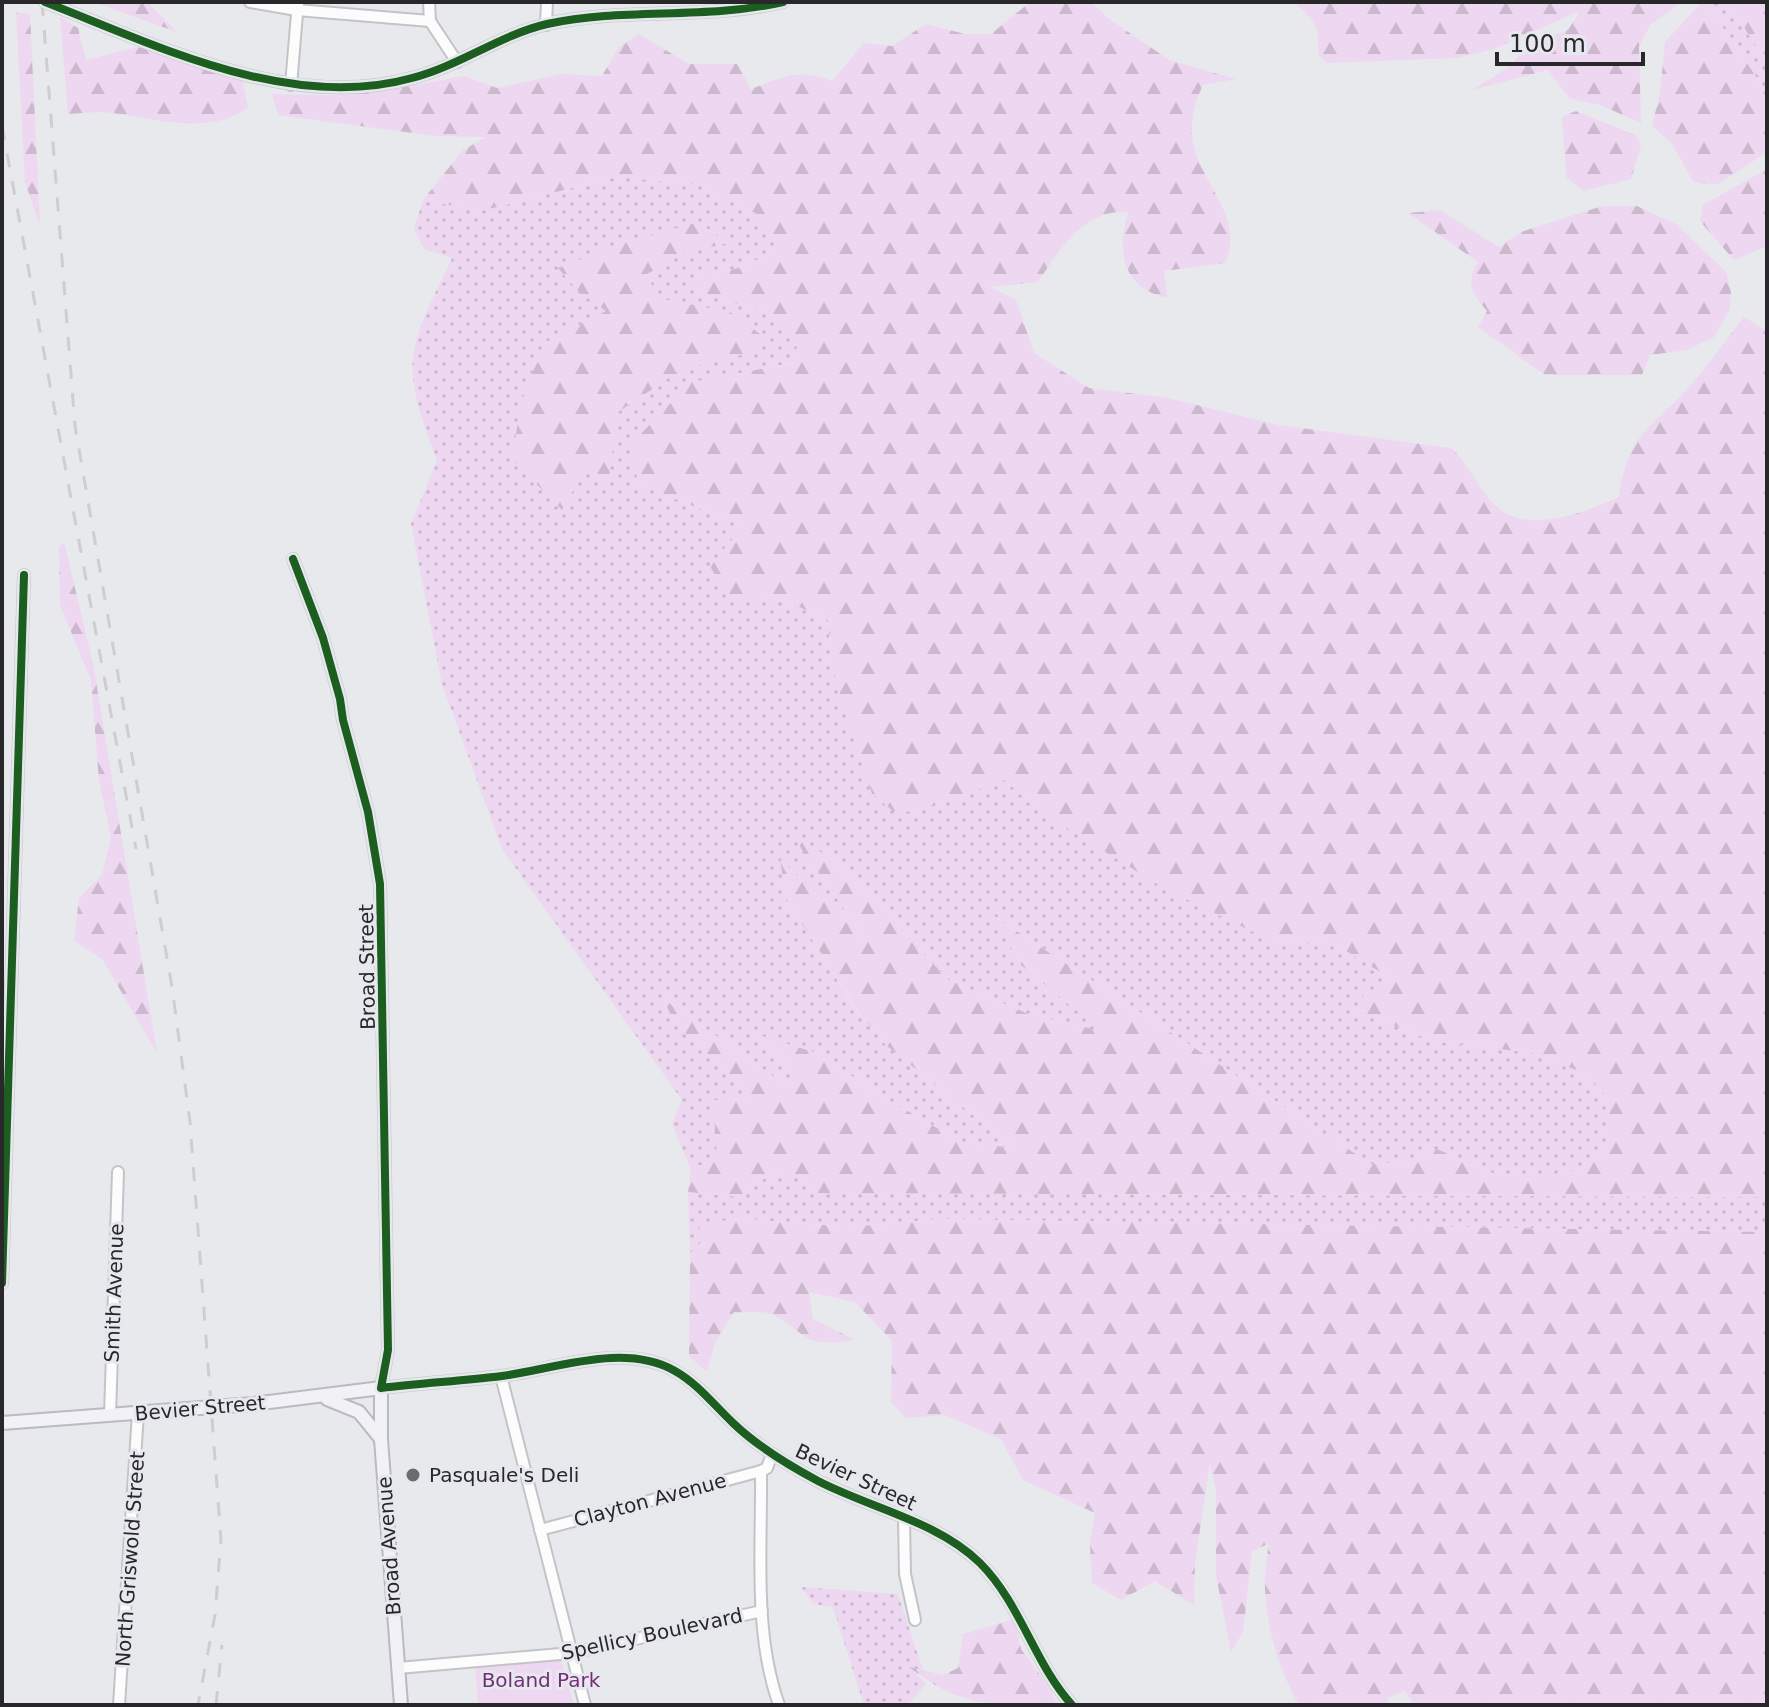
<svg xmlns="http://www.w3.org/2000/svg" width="1769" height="1707" font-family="'DejaVu Sans',sans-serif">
<defs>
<pattern id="grass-dots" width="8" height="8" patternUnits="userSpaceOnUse" patternTransform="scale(2)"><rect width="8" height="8" fill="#eed7f0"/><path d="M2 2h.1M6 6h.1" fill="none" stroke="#ccb9ce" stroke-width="1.8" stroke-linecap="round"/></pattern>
<pattern id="forest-firs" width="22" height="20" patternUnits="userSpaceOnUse" patternTransform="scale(2)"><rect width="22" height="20" fill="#eed7f0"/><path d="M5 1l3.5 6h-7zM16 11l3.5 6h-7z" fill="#ccb9ce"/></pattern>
</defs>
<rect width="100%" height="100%" fill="#e8e9ed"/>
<g fill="url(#grass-dots)">
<polygon points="1706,2 1727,2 1767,62 1767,93"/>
<path d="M616 177 697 184 759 215 780 250 735 269 683 280 702 294 766 312 799 344 789 363 742 374 638 484 743 526 727 596 786 601 828 620 832 667 917 812 1005 779 1033 807 1275 943 1335 944 1394 981 1365 994 1355 1010 1433 1041 1532 1053 1581 1072 1609 1098 1606 1153 1568 1173 1499 1176 1437 1149 1408 1162 1371 1164 994 916 1021 965 1103 1032 1026 1013 949 980 831 859 791 833 871 948 781 861 786 898 858 1013 887 1046 1015 1149 961 1142 873 1091 820 1054 758 1036 787 1065 797 1093 664 999 676 1024 751 1098 717 1159 691 1169 672 1124 682 1100 502 849 442 684 411 524 437 461C426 428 407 387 414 351 420 319 439 287 452 258L424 249 414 228 423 200 481 211Z"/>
<polygon points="791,1173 818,1193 1767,1197 1767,1232 937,1219 850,1227 734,1218 690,1253 688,1192 741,1197 766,1177"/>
<polygon points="801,1587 898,1594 923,1670 911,1668 926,1684 908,1705 864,1705 833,1607 813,1604"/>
</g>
<g fill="url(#forest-firs)">
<polygon points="93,2 147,2 177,32"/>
<path d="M1030 2H1091L1108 18 1169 60 1236 79 1203 85C1194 104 1189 124 1194 146 1203 185 1245 220 1225 263L1164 271 1167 298C1121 287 1117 251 1128 212 1084 209 1060 249 1038 282L991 287 1016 300 1034 353 1089 388 1168 398 1278 425 1452 448C1469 466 1479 489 1494 504 1525 537 1585 512 1619 497 1629 431 1649 431 1690 386 1709 364 1726 340 1744 317L1767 331V1197L818 1193 791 1173 766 1177 741 1197 688 1192 691 1169 717 1158 713 1101 728 1096 750 1097 676 1024 662 998 796 1092 787 1065 756 1034 820 1054 873 1091 961 1142 1014 1148 887 1046 859 1013 786 898 780 859 868 943 789 831 831 859 949 980 1026 1013 1101 1031 1021 965 992 915 1371 1164 1408 1162 1437 1149 1499 1176 1568 1173 1606 1153 1609 1098 1581 1072 1532 1053 1433 1041 1354 1010 1364 994 1393 980 1335 944 1275 943 1162 887 1033 807 1005 780 917 812 893 811 872 794 832 667 828 620 786 601 727 597 710 566 743 526 638 484 631 444 691 382 789 364 798 345 766 312 702 294 682 280 735 269 779 250 759 215 697 184 615 177 481 211 423 200 463 150 486 137 435 136 278 115 272 94 330 95 388 90 464 76 497 88 561 74 602 76 619 47 639 34 689 64H737L751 89C785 77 796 68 832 81L864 43 892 46 926 24 965 34H991Z"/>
<path d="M1294 2 1342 4 1682 2 1651 24 1639 46 1641 123 1600 105 1570 99 1548 70 1472 90 1509 67 1527 46 1568 30 1580 11 1494 49 1457 58 1327 63 1318 54C1320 25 1314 21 1294 2Z"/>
<polygon points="1702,2 1706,2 1767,93 1767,152 1718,184 1694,183 1673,145 1652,126 1660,93 1665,42"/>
<polygon points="1727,2 1767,2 1767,62"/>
<polygon points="16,12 30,14 40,226 25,182"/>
<path d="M60 17 78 28 86 60 138 47 242 80 248 107C212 136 155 119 113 113 98 111 82 113 68 114Z"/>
<polygon points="1576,111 1636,135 1641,145 1631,179 1583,191 1566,177 1562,117"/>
<polygon points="1767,169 1767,246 1734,260 1700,221 1703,205"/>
<path d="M1602 206H1637L1676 224 1726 272 1731 291 1730 309 1714 337 1687 350 1650 355 1642 375H1545L1478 327 1487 311C1472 294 1465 283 1478 262L1408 213 1440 210 1499 247 1521 232Z"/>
<polygon points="698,222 728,243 682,254 647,274 658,298 730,312 772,343 741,355 681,370 618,412 608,485 584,459 582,475 562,510 512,459 521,403 544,343 606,311 579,292 558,268 617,245"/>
<polygon points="64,542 93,663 157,1053 102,959 74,941 79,898 102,875 111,837 99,781 91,680 60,605 59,547"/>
<path d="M734 1218 850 1227 937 1219 1767 1232V1705H1414L1405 1691 1388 1698 1387 1705H1299C1279 1670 1267 1630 1265 1589 1264 1574 1268 1558 1268 1544L1252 1551 1243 1632 1231 1652 1216 1576V1490L1210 1463 1195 1563 1194 1605 1155 1581 1121 1600 1092 1583 1090 1544 1095 1513 1023 1480 1001 1439 945 1415 906 1418 891 1402 892 1341 855 1302 809 1292 813 1319 855 1340C801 1348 812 1336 773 1315 763 1310 745 1313 734 1312L715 1343 707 1372 689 1356 690 1253 703 1240 699 1227Z"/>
<path d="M1015 1619 1021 1649 1051 1690 1056 1705C992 1705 959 1707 909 1667L943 1675 958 1668 963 1634Z"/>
</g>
<polygon fill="#eed7f0" points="559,1654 574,1705 478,1705 475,1662"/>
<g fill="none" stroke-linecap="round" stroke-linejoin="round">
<g stroke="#c3c4c7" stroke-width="14">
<g id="minor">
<path d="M45 2C158 46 290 112 412 78 459 66 500 35 547 24 624 7 705 20 783 2"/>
<polyline points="250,2 297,10 430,21"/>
<polyline points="429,2 430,21 457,62"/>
<polyline points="546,25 547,2"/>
<polyline points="291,85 298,2"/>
<path d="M293 559 323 638 340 699 343 720 368 812 380 884 388 1350 381 1388C421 1383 462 1381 502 1376 555 1369 624 1342 675 1371 698 1384 714 1405 733 1423 758 1447 788 1465 818 1481 870 1508 937 1521 980 1563 1021 1604 1034 1663 1072 1705"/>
<polyline points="2,1283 24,575"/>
<polyline points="501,1376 585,1705"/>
<polyline points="110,1415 118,1172"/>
<path d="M772 1454 767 1468 761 1471C762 1548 753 1632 779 1705"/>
<polyline points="904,1519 905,1574 915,1620"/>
<polyline points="540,1530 761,1471"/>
<polyline points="398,1668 572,1653 762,1611"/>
<polyline points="119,1705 138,1413"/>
</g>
</g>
<g stroke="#bbb9c2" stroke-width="16">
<g id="major">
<polyline points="327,1399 359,1412 381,1439"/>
<polyline points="2,1423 253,1404 381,1388 381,1439 401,1705"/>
</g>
</g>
<use href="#minor" stroke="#fcfcfc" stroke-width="10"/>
<use href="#major" stroke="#f2f1f6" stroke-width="12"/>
<g stroke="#cecece" stroke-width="3" stroke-dasharray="14 14" stroke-linecap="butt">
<polyline points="42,2 75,426 172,987 190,1122 221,1540 215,1615 198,1705"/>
<polyline points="2,126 136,849"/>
<polyline points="216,1705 222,1645"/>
</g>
<g stroke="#e7e8ee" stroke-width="13">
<g id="cycleway">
<path d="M45 2C158 46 290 112 412 78 459 66 500 35 547 24 624 7 705 20 783 2"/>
<path d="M293 559 323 638 340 699 343 720 368 812 380 884 388 1350 381 1388C421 1383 462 1381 502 1376 555 1369 624 1342 675 1371 698 1384 714 1405 733 1423 758 1447 788 1465 818 1481 870 1508 937 1521 980 1563 1021 1604 1034 1663 1072 1705"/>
<polyline points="2,1283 24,575"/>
</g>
</g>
<use href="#cycleway" stroke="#1b5e20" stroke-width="8"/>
</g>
<circle fill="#6b6c6f" stroke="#e7e8ee" stroke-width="3" cx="413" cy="1475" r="8"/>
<g text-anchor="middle" stroke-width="6" stroke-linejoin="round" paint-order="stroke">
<g font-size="20" fill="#28282b" stroke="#e7e8ee">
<text transform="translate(367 967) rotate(-91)" y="7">Broad Street</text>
<text transform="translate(114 1293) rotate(-88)" y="7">Smith Avenue</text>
<text transform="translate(200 1408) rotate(-5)" y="7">Bevier Street</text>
<text transform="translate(856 1477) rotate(25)" y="7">Bevier Street</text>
<text transform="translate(650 1500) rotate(-15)" y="7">Clayton Avenue</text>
<text transform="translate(389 1546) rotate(-94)" y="7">Broad Avenue</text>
<text transform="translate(130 1559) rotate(-86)" y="7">North Griswold Street</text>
<text transform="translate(652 1634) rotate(-12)" y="7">Spellicy Boulevard</text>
</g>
<g font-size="20" fill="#28282b" stroke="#e7e8ee" text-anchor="start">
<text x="429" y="1482">Pasquale's Deli</text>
</g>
<g font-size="20" fill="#752d7a" stroke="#e7e8ee">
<text x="541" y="1687">Boland Park</text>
</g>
</g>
<rect width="1769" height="1707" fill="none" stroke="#28282b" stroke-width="8"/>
<path d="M1497 52v12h146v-12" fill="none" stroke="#28282b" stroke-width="4"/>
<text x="1509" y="52" font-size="24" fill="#28282b" stroke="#e7e8ee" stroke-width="6" paint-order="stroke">100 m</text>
</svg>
